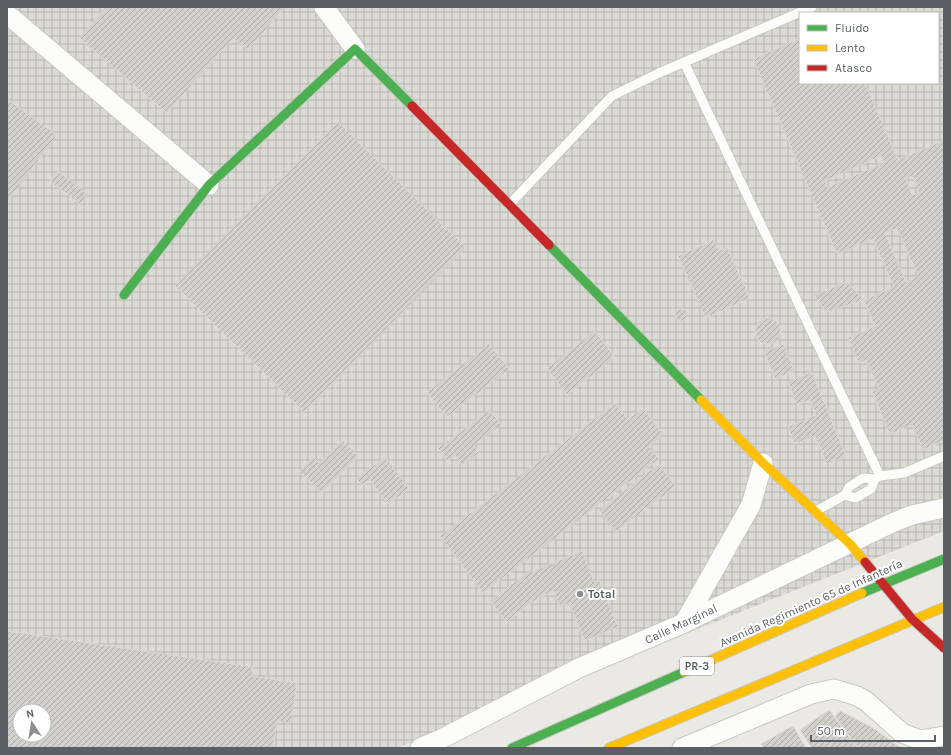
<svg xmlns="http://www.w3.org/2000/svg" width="951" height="755" font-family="Karla,sans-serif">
<defs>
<pattern id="industrial-grid" width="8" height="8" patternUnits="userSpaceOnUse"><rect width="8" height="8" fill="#dcdad5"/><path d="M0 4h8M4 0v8" fill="none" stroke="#b5b4b0"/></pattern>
<pattern id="building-hatch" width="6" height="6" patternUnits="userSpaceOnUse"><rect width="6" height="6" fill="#d2d0cd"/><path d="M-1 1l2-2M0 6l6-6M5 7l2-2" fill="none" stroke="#adacaa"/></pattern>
</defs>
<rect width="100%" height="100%" fill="#ebe9e4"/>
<path fill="url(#industrial-grid)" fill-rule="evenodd" d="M7 7H944V531L397 748H7ZM800 13H938V83H800ZM20 711H44V735H20Z"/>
<g fill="url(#building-hatch)" stroke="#dad8d4" fill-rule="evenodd">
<polygon points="106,7 285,7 248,50 233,38 167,113 79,38"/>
<path d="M800 38V83H865L898 160 944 140V440L923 450 912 425 890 434 872 392 879 388 866 360 859 363 848 338 875 326 864 300 894 287 873 239 837 254 753 59ZM881 156 884 163 827 187 825 181ZM913 176 919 193 912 195 906 178ZM897 228 918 276 906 282 885 233Z"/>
<polygon points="7,99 57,135 7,202"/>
<polygon points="338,122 466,248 304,412 175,286"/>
<polygon points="58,171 88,194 80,204 50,181"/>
<polygon points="714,240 719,251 727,247 750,298 706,318 678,256"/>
<polygon points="847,282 864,300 826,312 814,295"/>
<circle cx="681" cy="315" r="6"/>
<circle cx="768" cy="331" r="13"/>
<polygon points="595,331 615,357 567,395 547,368"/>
<polygon points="489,344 509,369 447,417 427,392"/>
<polygon points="783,344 794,371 775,379 764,352"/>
<polygon points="812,372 846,456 827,464 815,436 795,444 788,427 816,415 810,400 797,405 788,382"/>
<polygon points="615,403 628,419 643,408 664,435 649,447 659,459 483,593 440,536"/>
<polygon points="490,410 501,425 474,445 479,453 462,465 455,456 448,461 438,448"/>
<polygon points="342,440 359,456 322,493 299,471 313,457 319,463"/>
<polygon points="385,457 409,489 388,504 370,480 362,486 357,478"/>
<polygon points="659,464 676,486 616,532 599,510"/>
<polygon points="582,551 594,582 599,580 618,627 585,641 569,603 560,607 554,591 539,597 507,622 490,601 524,575"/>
<path d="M7 631 253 667 252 676 297 683 291 723 277 721 273 748H7ZM20 711H44V735H20Z"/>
<polygon points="829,710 857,748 812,748 800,730"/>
<polygon points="840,711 873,728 901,748 867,748 866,747 865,748 858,748 835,716"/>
<polygon points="793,726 806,748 764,748 761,744"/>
</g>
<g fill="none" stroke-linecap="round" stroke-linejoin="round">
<g stroke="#c7c8c7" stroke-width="11">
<g id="lane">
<polyline points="684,62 880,476"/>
<polyline points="509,205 612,96 659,73 812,7"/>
<polyline points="845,495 855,498 871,489 875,479"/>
<polyline points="816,511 845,495 849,487 863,478 875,479 880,476 904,473 944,456"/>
</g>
</g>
<g stroke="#c7c8c7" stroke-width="21">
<g id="street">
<polyline points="324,7 355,49"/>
<polyline points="7,14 209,185"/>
<polyline points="684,623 751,505 763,463"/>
<polyline points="420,748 441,739 579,668 684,623 892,523 912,515 944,508"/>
<polyline points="682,748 811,694 834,689 857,696 866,701 902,733 920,740 944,736"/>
</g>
</g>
<g stroke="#c8c8c8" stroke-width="11">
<g id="fast">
<polyline points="549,245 701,400"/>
<polyline points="124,295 209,185 355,49 412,106"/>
<polyline points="862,593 944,559"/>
<polyline points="512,748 684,672"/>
</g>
</g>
<g stroke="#c8c8c8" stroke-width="11">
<g id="slow">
<polyline points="701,400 763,463 850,544 865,562"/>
<polyline points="684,672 862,593"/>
<polyline points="609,748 944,607"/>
</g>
</g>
<g stroke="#c8c8c8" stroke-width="11">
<g id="jam">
<polyline points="412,106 549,245"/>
<polyline points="865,562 912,619 944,648"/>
</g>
</g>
<use href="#lane" stroke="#fcfcfb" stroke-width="9"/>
<use href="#street" stroke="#fcfcfb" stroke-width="19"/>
<use href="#fast" stroke="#4caf50" stroke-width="9"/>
<use href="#slow" stroke="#ffc107" stroke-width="9"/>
<use href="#jam" stroke="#c62828" stroke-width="9"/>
</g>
<circle fill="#8d8f90" stroke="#fff" stroke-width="1.5" cx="580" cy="594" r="4"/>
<g text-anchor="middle" stroke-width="4" stroke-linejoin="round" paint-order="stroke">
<rect fill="#fff" stroke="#8c8f92" stroke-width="1" x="680" y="657" width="34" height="18" rx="3"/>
<g font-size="11" font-weight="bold" fill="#5a5f63">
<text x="697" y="670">PR-3</text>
</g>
<g font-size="12" font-weight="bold" fill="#5a5f63" stroke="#fff" text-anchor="start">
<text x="588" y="598">Total</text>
</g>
<g font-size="12" fill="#5a5f63" stroke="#fff">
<text transform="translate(811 603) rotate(-24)" y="4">Avenida Regimiento 65 de Infantería</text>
<text transform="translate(681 624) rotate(-25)" y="4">Calle Marginal</text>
</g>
</g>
<rect width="951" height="755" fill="none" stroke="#5a5f63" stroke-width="16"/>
<rect x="799" y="12" width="140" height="72" fill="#ffffff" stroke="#bdbfc1"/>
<rect x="807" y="25" width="20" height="6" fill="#4caf50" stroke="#bdbfc1"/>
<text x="835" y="32" font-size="12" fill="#5a5f63">Fluido</text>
<rect x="807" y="45" width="20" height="6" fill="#ffc107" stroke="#bdbfc1"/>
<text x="835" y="52" font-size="12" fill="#5a5f63">Lento</text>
<rect x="807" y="65" width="20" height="6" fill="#c62828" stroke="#bdbfc1"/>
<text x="835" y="72" font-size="12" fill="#5a5f63">Atasco</text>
<g transform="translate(32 723) rotate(348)"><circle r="19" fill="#ffffff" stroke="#bdbfc1"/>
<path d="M0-3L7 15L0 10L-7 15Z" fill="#8d8f90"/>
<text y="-6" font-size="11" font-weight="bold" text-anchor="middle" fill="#5a5f63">N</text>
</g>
<path d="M811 735v6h124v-6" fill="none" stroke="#5a5f63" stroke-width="2"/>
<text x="817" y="735" font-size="12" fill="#5a5f63" stroke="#ffffff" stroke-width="3" paint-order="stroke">50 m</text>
</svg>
